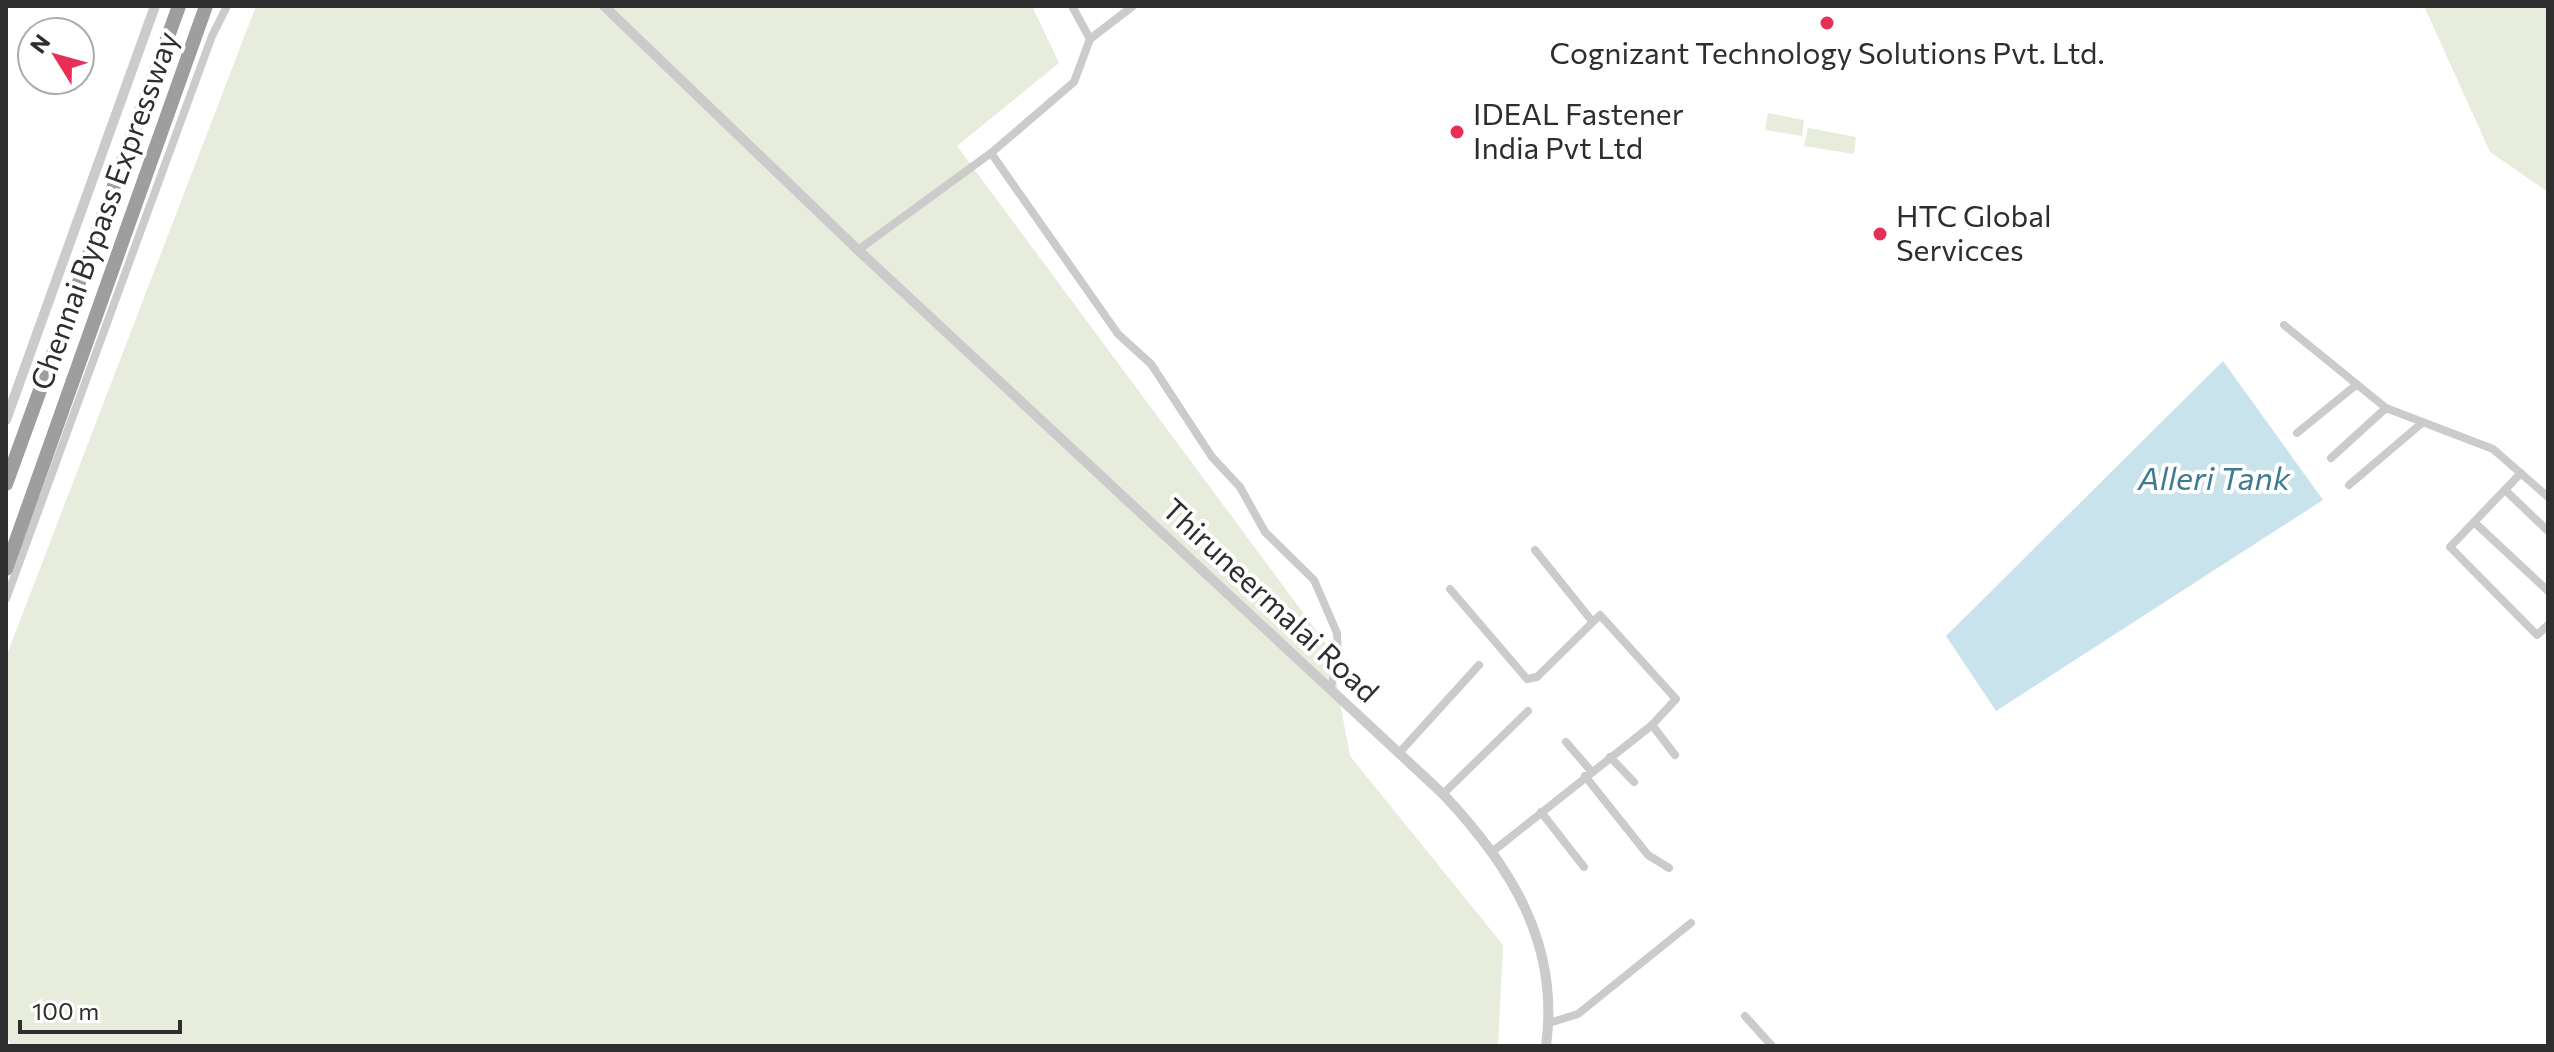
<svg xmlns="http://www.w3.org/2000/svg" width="2554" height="1052" font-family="Commissioner,sans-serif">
<rect width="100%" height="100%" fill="#fff"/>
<g fill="#e7ecdc">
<polygon points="256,6 1032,6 1059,63 957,146 1330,649 1350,756 1503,945 1498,1046 11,1046 6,1035 6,657"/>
<polygon points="2424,6 2548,6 2548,192 2490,152"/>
<polygon points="1768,113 1804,120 1802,136 1765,130"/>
<polygon points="1808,128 1856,137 1854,154 1804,146"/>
</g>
<polygon fill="#c8e3ec" points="2223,361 2323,500 1996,711 1946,636"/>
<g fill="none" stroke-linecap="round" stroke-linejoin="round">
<g stroke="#cbcbcb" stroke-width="8">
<polyline points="1090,39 1133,6"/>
<polyline points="991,153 1118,334 1151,364 1212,457 1240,487 1265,532 1314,580 1337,633 1338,664 1330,689"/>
<polyline points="858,250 991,153 1074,82 1090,39 1072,6"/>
<polyline points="2284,325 2386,408 2493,449 2548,497"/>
<polyline points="2297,433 2356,385"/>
<polyline points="2331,458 2386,408"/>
<polyline points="2521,473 2450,547 2537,635 2548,625"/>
<polyline points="2349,485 2422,423"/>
<polyline points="2505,490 2548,531"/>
<polyline points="2474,522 2548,591"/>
<polyline points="1535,550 1592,621"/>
<polyline points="1450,589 1527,679 1537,677 1600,615 1676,699 1652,725 1492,852"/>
<polyline points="6,599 212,36 227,6"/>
<polyline points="1652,725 1675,755"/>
<polyline points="1566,742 1591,771"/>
<polyline points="1399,753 1479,665"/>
<polyline points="1610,757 1634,782"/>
<polyline points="1585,776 1648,855 1669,868"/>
<polyline points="1443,794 1528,711"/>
<polyline points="1541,812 1584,867"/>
<polyline points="1745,1016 1772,1046"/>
<polyline points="1549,1023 1578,1014 1691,923"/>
</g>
<g stroke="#cbcbcb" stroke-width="10">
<path d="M604 6 858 250 1443 794C1511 866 1560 944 1546 1046"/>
<polyline points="6,420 155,6"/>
</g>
<g stroke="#9e9e9e" stroke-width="14">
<polyline points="6,484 179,6"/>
<polyline points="6,569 206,6"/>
</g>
</g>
<g fill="#e72e55" stroke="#fff" stroke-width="3">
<circle cx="1827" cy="23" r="8"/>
<circle cx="1457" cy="132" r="8"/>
<circle cx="1880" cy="234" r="8"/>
</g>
<g text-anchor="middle" stroke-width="8" stroke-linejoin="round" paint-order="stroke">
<g font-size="30" fill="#2e2e2e" stroke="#fff" text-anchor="start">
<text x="1827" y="64" text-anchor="middle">Cognizant Technology Solutions Pvt. Ltd.</text>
<text x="1473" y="125">IDEAL Fastener<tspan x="1473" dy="34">India Pvt Ltd</tspan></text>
<text x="1896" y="227">HTC Global<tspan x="1896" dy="34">Servicces</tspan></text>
</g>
<g font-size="30" fill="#2e2e2e" stroke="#fff">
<text transform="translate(105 211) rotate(-70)" y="10">Chennai Bypass Expressway</text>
<text transform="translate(1270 601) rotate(43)" y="10">Thiruneermalai Road</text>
</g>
<g font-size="32" font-style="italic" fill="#3b7c91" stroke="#fff">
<text x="2214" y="490">Alleri Tank</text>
</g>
</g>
<rect width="2554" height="1052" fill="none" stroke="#2e2e2e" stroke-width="16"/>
<g transform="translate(56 56) rotate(307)"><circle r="38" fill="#ffffff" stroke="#ababab" stroke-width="2"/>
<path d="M0-6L14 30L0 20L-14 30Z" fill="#e72e55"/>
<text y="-12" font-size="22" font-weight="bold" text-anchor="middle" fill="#2e2e2e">N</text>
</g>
<path d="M20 1020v12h160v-12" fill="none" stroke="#2e2e2e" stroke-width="4"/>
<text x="32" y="1020" font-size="24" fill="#2e2e2e" stroke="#ffffff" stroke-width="6" paint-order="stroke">100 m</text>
</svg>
